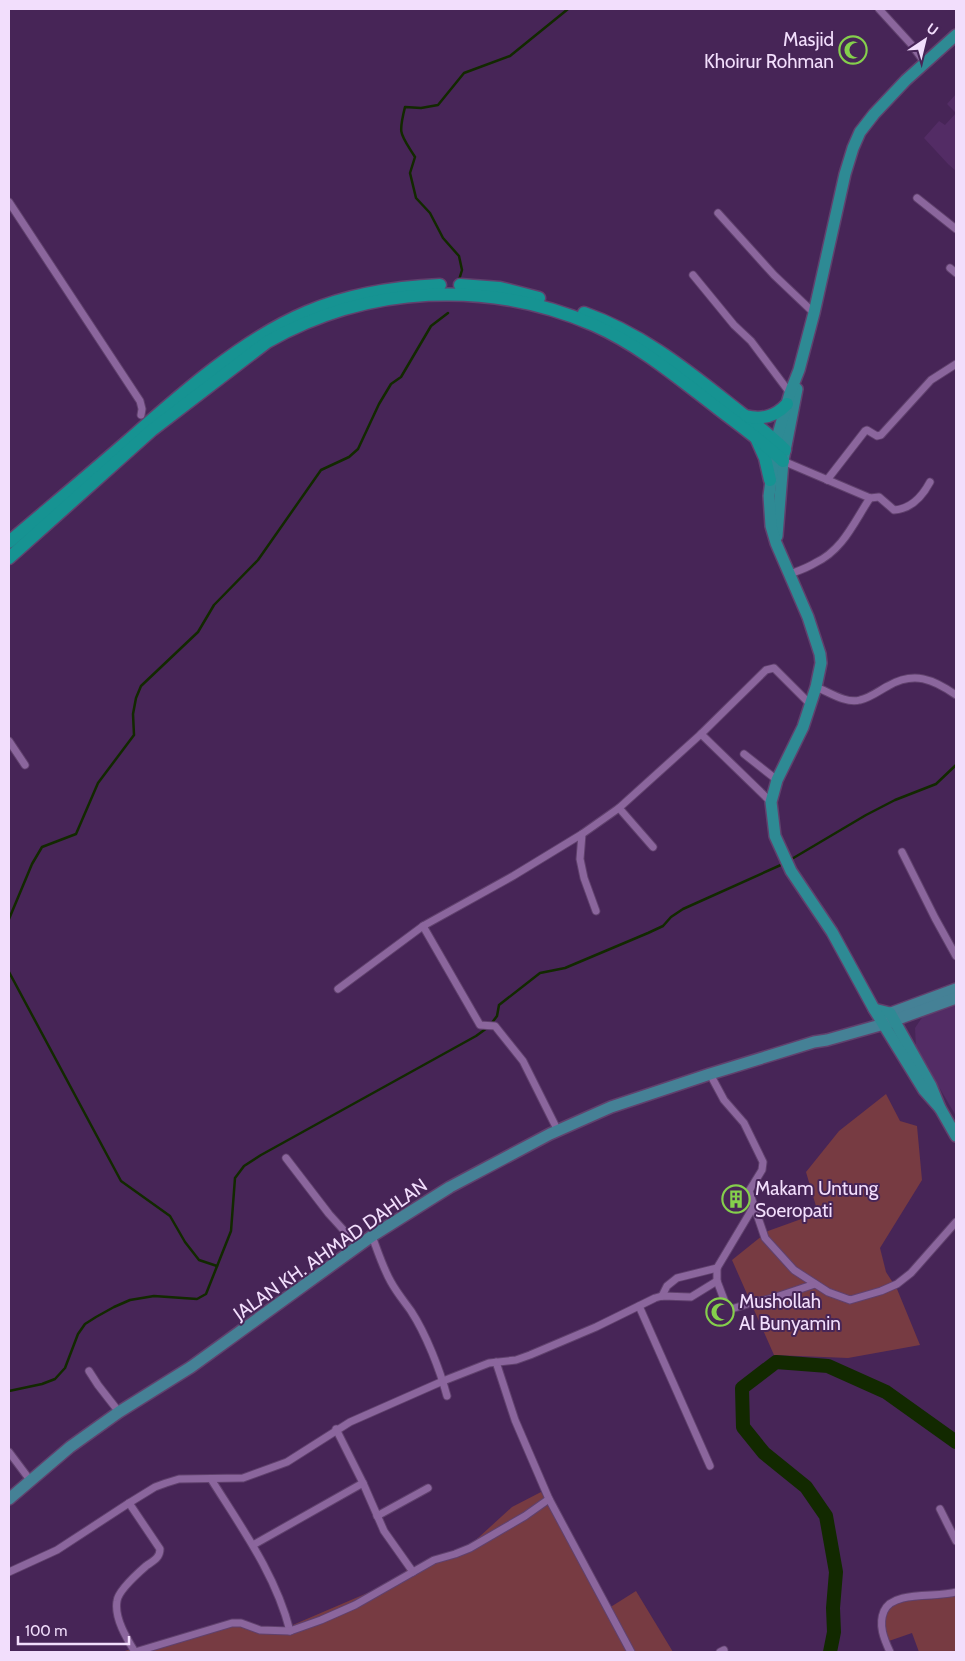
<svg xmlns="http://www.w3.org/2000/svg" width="965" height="1661" font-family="Cabin,sans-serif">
<rect width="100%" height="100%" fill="#472557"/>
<g fill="#532c65">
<polygon points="956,94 956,171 948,164 924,138 939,121 945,125 956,113 947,104"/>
<polygon points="956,1002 956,1116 916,1048 915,1028 923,1016"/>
</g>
<g fill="#773b42">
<polygon points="886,1094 900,1121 917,1126 922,1180 880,1248 886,1272 897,1289 920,1345 848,1358 774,1355 732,1260 768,1231 818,1213 806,1172 839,1131"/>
<polygon points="541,1492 609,1608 636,1591 673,1652 121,1652 233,1621 281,1630 400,1579 407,1569 467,1548 512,1507"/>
<path d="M956 1595V1652H919L912 1633 886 1642 883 1623 888 1608C912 1595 932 1603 956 1595Z"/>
</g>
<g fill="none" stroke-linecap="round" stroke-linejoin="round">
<g stroke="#122900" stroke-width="2.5">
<path d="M459 280 462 270 459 256 443 238 430 213 416 198 410 173 415 157C400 133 398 135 405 107L421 108 438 105 464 73 510 56 568 9"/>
<polyline points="790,860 866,815 895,800 936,784 956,765"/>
<polyline points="9,919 32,864 42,847 76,834 98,783 134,735 133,714 136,698 141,686 198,632 214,605 258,560 321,470 349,457 358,449 379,404 391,384 401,377 431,326 448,313"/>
<polyline points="9,972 121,1181 170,1216 185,1242 199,1260 217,1266"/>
<polyline points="491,1024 497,1016 499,1005 540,973 565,968 648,933 663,926 671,917 683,909 783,864"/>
<polyline points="9,1391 42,1384 55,1379 65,1368 78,1334 85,1324 96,1317 114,1307 130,1300 154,1296 197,1299 206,1294 231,1231 235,1178 244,1166 261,1155 476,1036 487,1028"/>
</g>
<polyline stroke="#122900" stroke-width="14" points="830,1652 834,1632 833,1608 836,1572 826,1516 806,1487 764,1453 743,1427 742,1388 776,1362 828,1366 886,1392 956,1442"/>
<g stroke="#60416d" stroke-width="9">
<g id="minor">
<polyline points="879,9 911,44 925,63"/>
<polyline points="917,198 956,229"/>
<polyline points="9,202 140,401 142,409 141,415"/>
<polyline points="718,213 774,275 814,313"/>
<polyline points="950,268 956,273"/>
<polyline points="693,275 734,325 751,341 790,393"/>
<path d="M783 461 870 498 879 497 894 510C911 509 922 497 930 482"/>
<polyline points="827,480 865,431 867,430 877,436 881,435 931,380 956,364"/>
<path d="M790 574C798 571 807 568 815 563 843 550 854 522 870 498"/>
<path d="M816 687C829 692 846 704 860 700 870 698 880 690 888 686 914 671 933 679 956 695"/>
<polyline points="701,734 771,802"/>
<polyline points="9,741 25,765"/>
<polyline points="744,754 777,780"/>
<polyline points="653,847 619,808 701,734 766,670 774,668 811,705"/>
<polyline points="902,852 935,918 956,956"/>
<polyline points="596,911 584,878 580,859 582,834 619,808"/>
<polyline points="423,926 480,1025 495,1026 523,1061 558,1131"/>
<polyline points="338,989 423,926 513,876 582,834"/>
<polyline points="710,1074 724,1100 744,1123 763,1162 762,1170 749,1191 765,1238 794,1270 828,1292 850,1300 881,1291 897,1284 911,1273 956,1222"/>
<polyline points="286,1158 329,1214 358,1246"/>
<path d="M372 1236C378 1252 383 1268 391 1282 397 1293 404 1301 411 1311 426 1334 440 1370 447 1396"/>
<polyline points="717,1268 717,1281 728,1310 754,1302 770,1299 815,1284"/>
<polyline points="662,1296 667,1286 677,1278 717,1268 754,1206"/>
<polyline points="639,1306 710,1466"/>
<polyline points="496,1362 515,1420 549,1499 631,1652"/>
<polyline points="89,1371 98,1385 119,1412"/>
<polyline points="336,1429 363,1483 384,1531 413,1572"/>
<polyline points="9,1452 30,1480"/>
<path d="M211 1479C241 1527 276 1575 290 1631"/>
<path d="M129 1503 160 1549C160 1558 153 1561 146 1566 138 1573 118 1591 117 1601 114 1618 127 1639 135 1652"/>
<polyline points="940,1509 956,1541"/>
<polyline points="377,1516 428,1488"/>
<polyline points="253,1545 363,1483"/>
<polyline points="9,1572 57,1550 129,1503 155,1487 166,1483 179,1479 243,1478 287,1462 350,1422 443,1381 489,1363 516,1360 530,1355 596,1327 655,1298 662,1296 691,1297 717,1281"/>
<polyline points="135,1652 232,1623 241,1623 260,1630 290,1631 321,1620 355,1605 434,1560 455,1554 470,1548 525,1516 549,1499"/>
<polyline points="720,1652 724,1650"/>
<path d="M890 1652C884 1639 878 1625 884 1611 893 1590 937 1598 956 1592"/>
</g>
</g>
<g stroke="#60416d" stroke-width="14">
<g id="primary">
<polyline points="883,1016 956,989"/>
<polyline points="9,1499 70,1447 119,1412 191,1367 372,1236 450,1187 550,1134 611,1107 710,1074 814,1042 827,1040 884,1024 956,998"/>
</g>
</g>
<g stroke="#60416d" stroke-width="14">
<g id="trunk">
<polyline points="777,536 783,461 797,389"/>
<polyline points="874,1009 890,1013 931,1086 940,1108 956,1136"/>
<polyline points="940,1108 924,1090 874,1009 832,932 791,871 775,836 771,802 777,780 803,727 816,687 821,663 820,654 808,617 776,543 771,526 769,496 776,441 790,393 799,370 814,313 845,174 853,148 860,132 874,114 906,80 956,35"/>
</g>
</g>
<g stroke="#60416d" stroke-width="15">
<g id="motorway">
<polyline points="460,285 500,288 539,298"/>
<path d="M584 313C638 332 682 366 726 401 746 417 767 432 785 450"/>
<path d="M745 416C762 420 775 417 787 404"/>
<polyline points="757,440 765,458 770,480"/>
<path d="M9 542C49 508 90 474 130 439 182 393 243 339 307 312 349 294 396 287 440 285"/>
<path d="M9 558 152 430 267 342C368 285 487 279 594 325 639 345 677 377 716 407 739 425 762 441 783 461"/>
</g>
</g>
<use href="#minor" stroke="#8b669d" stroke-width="7"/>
<use href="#primary" stroke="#458196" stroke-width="11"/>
<use href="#trunk" stroke="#2e8a94" stroke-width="11"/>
<use href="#motorway" stroke="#169392" stroke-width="12"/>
</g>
<defs>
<g id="mosque-ring" transform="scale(1.4375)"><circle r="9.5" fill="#472557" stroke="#85cf4c" stroke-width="1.5"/><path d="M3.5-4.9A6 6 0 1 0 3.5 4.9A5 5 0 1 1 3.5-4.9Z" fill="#85cf4c"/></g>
<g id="building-ring" transform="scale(1.4375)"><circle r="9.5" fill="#472557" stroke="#85cf4c" stroke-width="1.5"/><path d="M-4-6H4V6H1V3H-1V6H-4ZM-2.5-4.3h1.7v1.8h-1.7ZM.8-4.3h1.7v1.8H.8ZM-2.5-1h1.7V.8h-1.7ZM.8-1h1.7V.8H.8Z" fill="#85cf4c"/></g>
</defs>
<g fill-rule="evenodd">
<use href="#mosque-ring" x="853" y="50"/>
<use href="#building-ring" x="736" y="1199"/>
<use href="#mosque-ring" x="720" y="1312"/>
</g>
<g text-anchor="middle" stroke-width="4" stroke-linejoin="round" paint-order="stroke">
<g font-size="19" fill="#f2defc" stroke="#472557" text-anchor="start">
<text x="834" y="46" text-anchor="end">Masjid<tspan x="834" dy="22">Khoirur Rohman</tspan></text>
<text x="755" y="1195">Makam Untung<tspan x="755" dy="22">Soeropati</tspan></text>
<text x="739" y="1308">Mushollah<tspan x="739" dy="22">Al Bunyamin</tspan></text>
</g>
<g font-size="19" fill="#f2defc" stroke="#472557">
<text transform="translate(330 1249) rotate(-35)" y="7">JALAN KH. AHMAD DAHLAN</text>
</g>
</g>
<rect width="965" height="1661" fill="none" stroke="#f2defc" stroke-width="20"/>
<g transform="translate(925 40) rotate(35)" stroke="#472557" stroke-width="4" paint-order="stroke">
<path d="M0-4L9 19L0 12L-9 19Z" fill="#f2defc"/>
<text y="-8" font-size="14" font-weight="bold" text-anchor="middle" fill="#f2defc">U</text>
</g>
<path d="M18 1636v8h111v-8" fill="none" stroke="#f2defc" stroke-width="2.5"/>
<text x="25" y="1636" font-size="15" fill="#f2defc" stroke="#472557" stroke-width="4" paint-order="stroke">100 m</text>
</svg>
